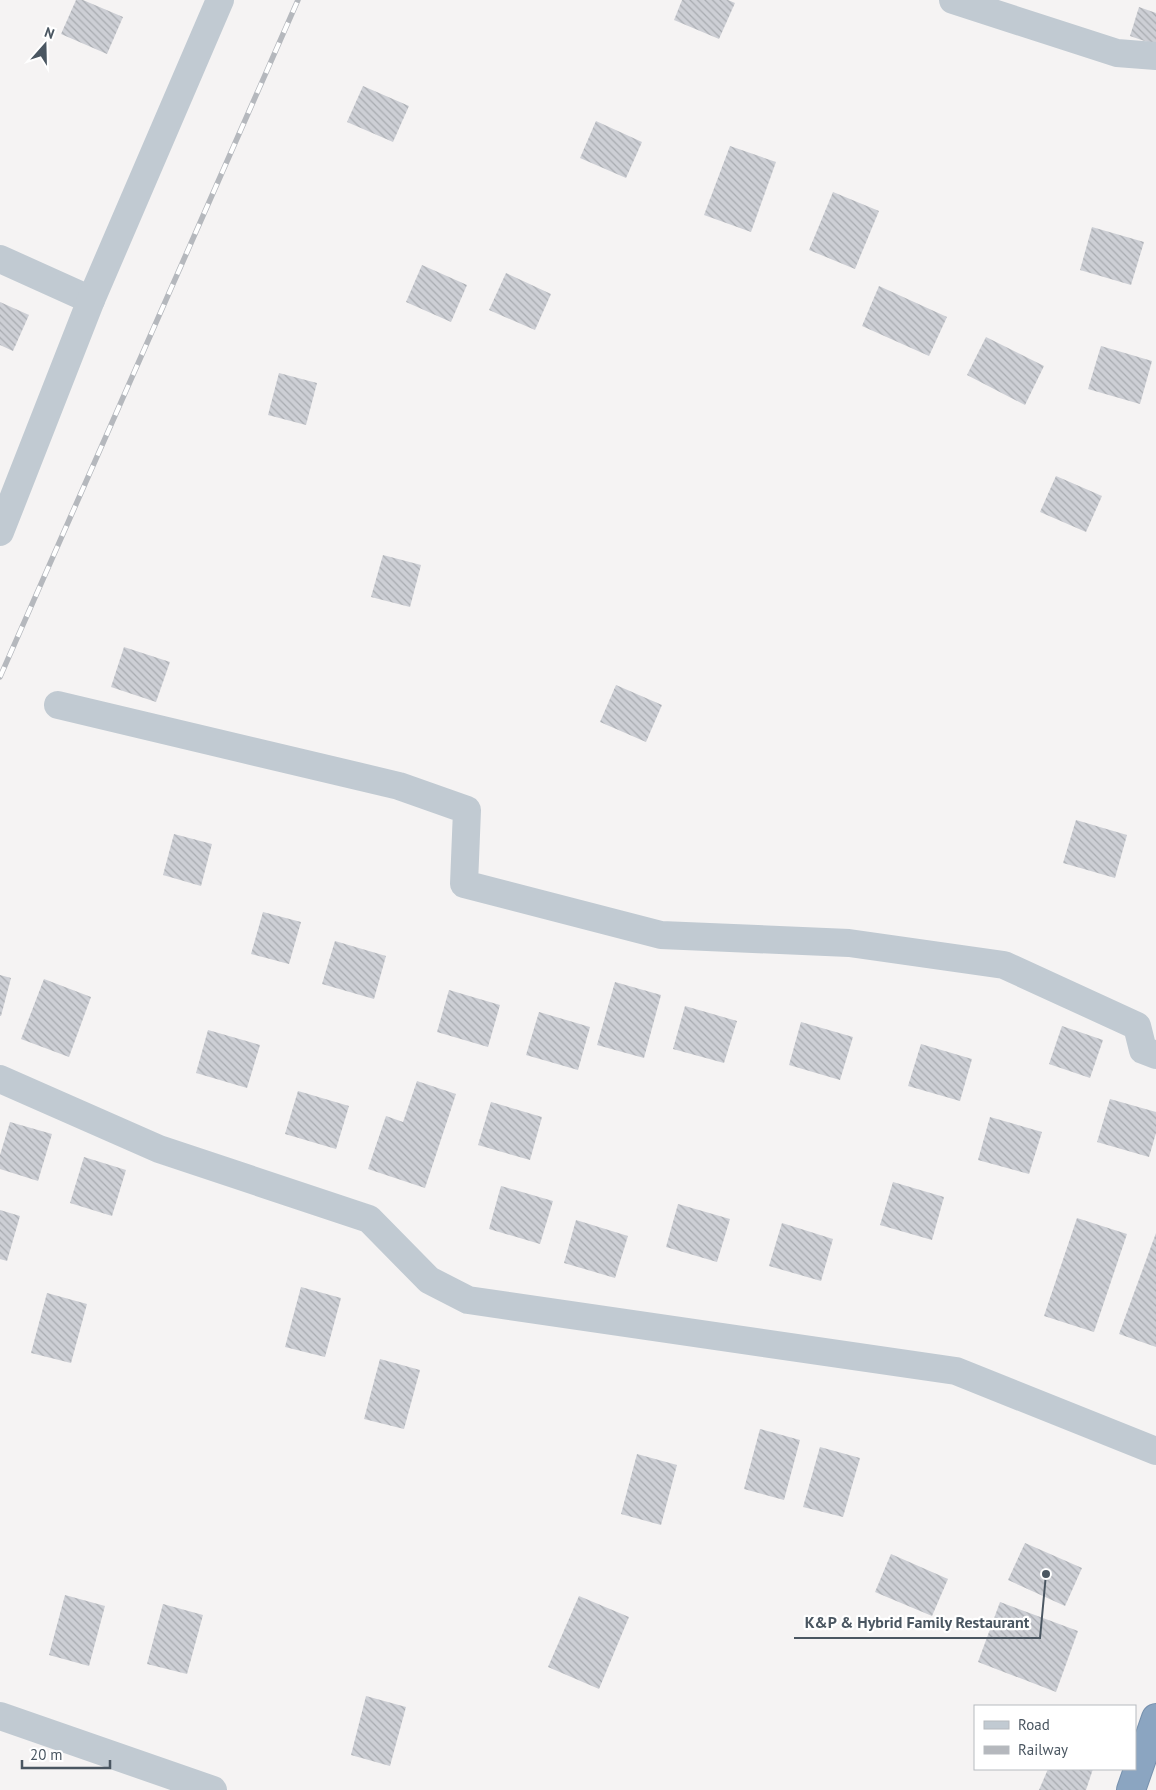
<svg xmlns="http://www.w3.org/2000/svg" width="1156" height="1790" font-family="'PT Sans',sans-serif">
<defs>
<pattern id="building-back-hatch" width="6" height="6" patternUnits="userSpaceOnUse" patternTransform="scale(1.25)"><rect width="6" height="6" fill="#cdcfd5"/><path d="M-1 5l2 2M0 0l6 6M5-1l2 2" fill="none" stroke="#a8abb0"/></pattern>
</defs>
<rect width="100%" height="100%" fill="#f5f3f3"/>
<g fill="url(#building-back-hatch)">
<polygon points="76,0 83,0 123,17 107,54 61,34"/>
<polygon points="682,0 728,0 735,3 719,39 674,20"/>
<polygon points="1139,7 1156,13 1156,45 1130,36"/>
<polygon points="363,86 409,106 393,142 347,122"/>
<polygon points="596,121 642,142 626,178 580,158"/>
<polygon points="730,146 776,162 751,232 704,215"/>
<polygon points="833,192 879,211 855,269 809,250"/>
<polygon points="1092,227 1144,242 1131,285 1080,270"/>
<polygon points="422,265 467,285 451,322 406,302"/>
<polygon points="506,273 551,294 535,330 489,310"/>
<polygon points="879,286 947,317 929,356 862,326"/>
<polygon points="0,302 29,315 13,351 0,345"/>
<polygon points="986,337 1044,366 1025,405 967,375"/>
<polygon points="1101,346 1152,361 1140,404 1088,389"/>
<polygon points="279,373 317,383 306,425 268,415"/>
<polygon points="1056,476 1102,496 1086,532 1040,512"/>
<polygon points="383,555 421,565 410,607 371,597"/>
<polygon points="124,647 170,662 156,702 111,687"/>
<polygon points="616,685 662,705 646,742 600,722"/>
<polygon points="1076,820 1127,835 1115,878 1063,863"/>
<polygon points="174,834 212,844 201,886 163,875"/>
<polygon points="263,912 301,922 289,964 251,954"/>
<polygon points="335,941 386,956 374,999 322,984"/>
<polygon points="0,975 11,978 1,1016 0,1016"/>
<polygon points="44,979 91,997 69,1057 21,1039"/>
<polygon points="615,982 661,995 644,1058 597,1045"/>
<polygon points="449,990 500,1005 488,1047 437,1032"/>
<polygon points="685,1006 737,1021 724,1063 673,1049"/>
<polygon points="539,1012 590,1027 578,1070 526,1055"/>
<polygon points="801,1022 853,1037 840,1080 789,1065"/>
<polygon points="1062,1026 1103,1040 1090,1078 1049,1064"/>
<polygon points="208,1030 260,1045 247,1088 196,1073"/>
<polygon points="921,1044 972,1059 960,1101 908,1086"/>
<polygon points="417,1081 456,1094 425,1188 368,1169 386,1116 403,1122"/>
<polygon points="298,1091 349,1106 336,1149 285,1134"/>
<polygon points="1110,1099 1156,1112 1156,1133 1149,1157 1097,1142"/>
<polygon points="491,1102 542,1117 530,1160 478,1145"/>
<polygon points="990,1117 1042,1132 1029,1174 978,1160"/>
<polygon points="10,1122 52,1134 38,1181 0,1169 0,1155"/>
<polygon points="84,1157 126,1170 112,1216 70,1203"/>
<polygon points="893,1182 944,1197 932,1240 880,1225"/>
<polygon points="501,1186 553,1201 540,1244 489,1229"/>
<polygon points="678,1204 730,1219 717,1262 666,1247"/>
<polygon points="0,1210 20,1216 7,1261 0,1259"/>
<polygon points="1077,1218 1127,1234 1094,1332 1044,1316"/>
<polygon points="576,1220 628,1236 615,1278 564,1263"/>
<polygon points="782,1223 833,1239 821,1281 769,1266"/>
<polygon points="1156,1233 1156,1347 1119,1334"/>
<polygon points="301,1287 341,1298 325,1357 285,1347"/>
<polygon points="47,1293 87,1304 71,1363 31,1353"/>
<polygon points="380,1359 420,1370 404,1429 364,1419"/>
<polygon points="760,1429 800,1440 784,1500 744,1489"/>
<polygon points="820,1447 860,1458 843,1517 803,1507"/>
<polygon points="637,1454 677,1465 661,1525 621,1514"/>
<polygon points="1025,1543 1082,1568 1065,1606 1008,1580"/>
<polygon points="891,1554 948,1579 932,1616 875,1592"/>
<polygon points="65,1595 105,1606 89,1666 49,1655"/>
<polygon points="579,1596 629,1617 599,1689 548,1667"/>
<polygon points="1000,1602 1078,1631 1056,1692 978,1662"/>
<polygon points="163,1604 203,1615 187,1674 147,1664"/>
<polygon points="366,1696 406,1707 390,1766 351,1755"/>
<polygon points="1048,1769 1093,1769 1086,1790 1039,1790"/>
</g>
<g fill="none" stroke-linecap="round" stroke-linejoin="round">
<g stroke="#7690ad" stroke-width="30">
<polyline id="highway" points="1131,1790 1156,1718"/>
</g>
<g stroke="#c1cad2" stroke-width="28">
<polyline points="953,0 1117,53 1156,56"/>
<polyline points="0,259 91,300"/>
<polyline points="0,532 91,300 220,0"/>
<polyline points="58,705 399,786 467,810 464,884 661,935 849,943 1004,965 1137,1026 1143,1050 1156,1055"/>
<polyline points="0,1079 159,1149 369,1219 429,1280 468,1300 956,1371 1156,1451"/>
<polyline points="0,1716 213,1790"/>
</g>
<use href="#highway" stroke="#8ba5c1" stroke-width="28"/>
<g stroke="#b5b8bd" stroke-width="5.5">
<polyline id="rail" points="0,677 298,0"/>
</g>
<use href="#rail" stroke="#fff" stroke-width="4" stroke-dasharray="11" stroke-linecap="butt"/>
</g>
<path fill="none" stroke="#4a5661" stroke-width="2" d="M1046 1574L1040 1638H794"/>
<circle fill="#4a5661" stroke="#fff" stroke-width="2" cx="1046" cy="1574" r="5"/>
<g font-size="16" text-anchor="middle" font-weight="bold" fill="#4a5661" stroke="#fff" stroke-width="4.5" stroke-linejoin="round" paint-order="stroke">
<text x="917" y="1628">K&amp;P &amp; Hybrid Family Restaurant</text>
</g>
<rect x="974" y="1705" width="162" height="65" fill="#ffffff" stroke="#b7bbc0"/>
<rect x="984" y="1721" width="25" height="8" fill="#c1cad2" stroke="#b7bbc0"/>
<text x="1018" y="1730" font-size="15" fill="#4a5661">Road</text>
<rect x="984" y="1746" width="25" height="8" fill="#b5b8bd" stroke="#b7bbc0"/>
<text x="1018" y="1755" font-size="15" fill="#4a5661">Railway</text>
<g transform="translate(45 45) rotate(20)" stroke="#ffffff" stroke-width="4" paint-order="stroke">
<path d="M0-4L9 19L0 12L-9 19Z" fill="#4a5661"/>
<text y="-8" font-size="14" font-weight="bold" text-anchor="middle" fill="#4a5661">N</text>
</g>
<path d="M22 1760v8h88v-8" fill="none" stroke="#4a5661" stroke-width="2.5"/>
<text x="30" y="1760" font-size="15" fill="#4a5661" stroke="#ffffff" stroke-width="4" paint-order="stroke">20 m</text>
</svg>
